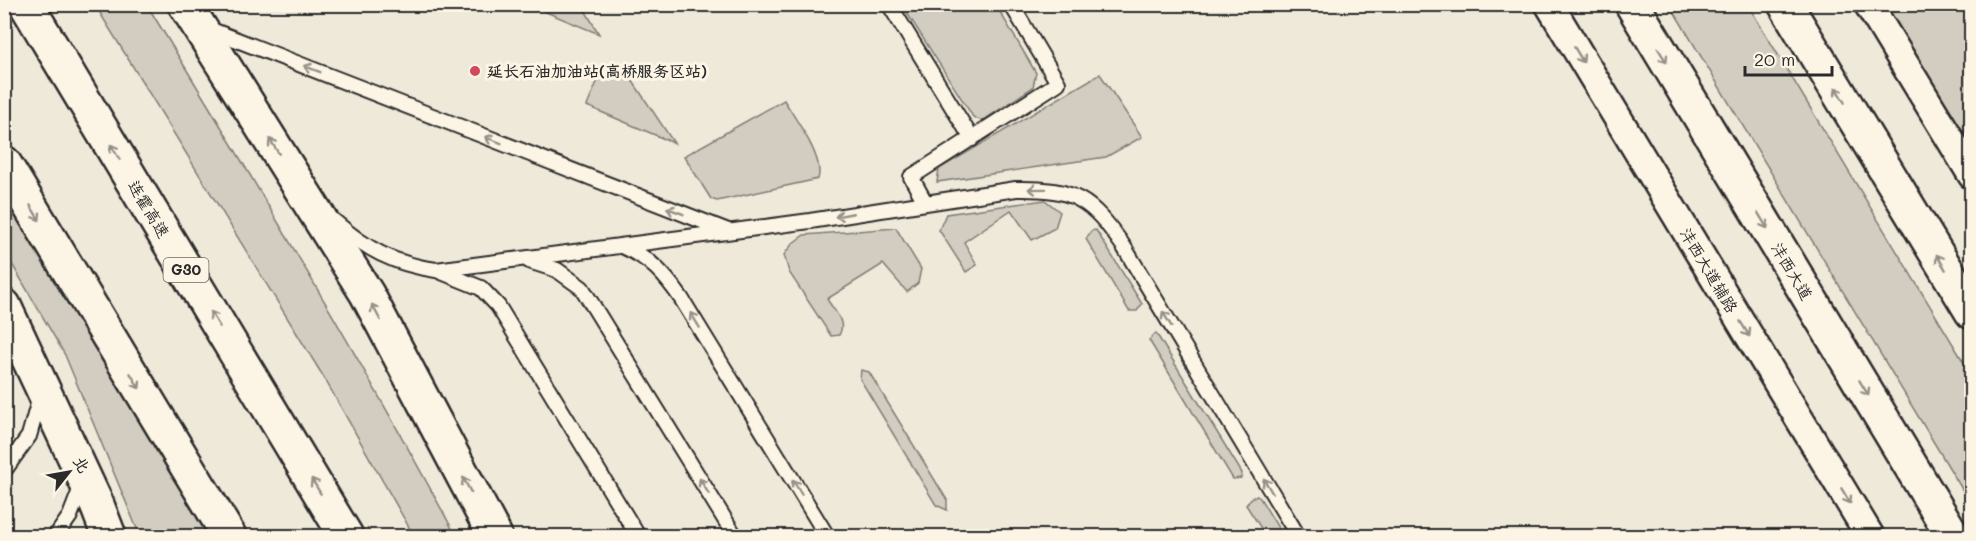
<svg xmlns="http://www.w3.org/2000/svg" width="1976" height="541" font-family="Mali,'LXGW WenKai TC',sans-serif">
<rect width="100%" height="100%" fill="#efe9da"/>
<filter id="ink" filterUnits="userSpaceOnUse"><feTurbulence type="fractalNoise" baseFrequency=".0167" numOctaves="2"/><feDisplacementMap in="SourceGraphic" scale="12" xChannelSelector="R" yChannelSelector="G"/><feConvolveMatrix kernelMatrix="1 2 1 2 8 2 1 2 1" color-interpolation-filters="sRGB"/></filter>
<g filter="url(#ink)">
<g fill="#d2cdc0" stroke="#7e7c76" stroke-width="1.5">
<path d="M95 5H147C254 179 359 356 456 536H414L323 376Z"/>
<polygon points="529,5 582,5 599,34"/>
<polygon points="902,5 996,5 1036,73 1033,87 982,121 973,117"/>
<polygon points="1670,5 1748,5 1971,374 1971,504"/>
<polygon points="1872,5 1971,5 1971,168"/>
<polygon points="605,63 624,68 674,143 587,106"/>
<polygon points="1100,74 1142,137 1106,157 937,182 939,169"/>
<path d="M784 100C795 119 825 158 818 179L717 201 711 199 684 156Z"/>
<polygon points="4,190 210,536 140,536 65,355 5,252"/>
<polygon points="1045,200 1060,212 1055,228 1032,240 1011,210 964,242 977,265 966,272 939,230 946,214"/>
<path d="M896 228 921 269 918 283 907 292 883 264 827 299C834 311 847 322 839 335L831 336 789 272 784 255 793 243 804 235Z"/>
<polygon points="1096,230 1142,304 1137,311 1129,311 1086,239 1091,231"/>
<polygon points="1156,333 1242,473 1241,478 1233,479 1149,340"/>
<polygon points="861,370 869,372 947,500 947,510 936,505 860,379"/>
<polygon points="1257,496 1260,498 1283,536 1266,536 1246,505 1252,497"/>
</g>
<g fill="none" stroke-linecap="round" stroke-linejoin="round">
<g stroke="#2b2b2b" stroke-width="18">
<g id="service">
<polyline points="889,4 972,139"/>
<polyline points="209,29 728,231"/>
<polyline points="925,202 911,177 1058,83 1011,4"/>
<path d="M334 221C366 249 393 264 436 270L810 221 1016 189C1075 188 1091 199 1124 247L1298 536"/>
<path d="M624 247C650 258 665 275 681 298L827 536"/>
<polyline points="529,261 557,270 582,288 735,536"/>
<polyline points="439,271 481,288 498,306 638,536"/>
<polyline points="4,471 29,436 40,397"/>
<polyline points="56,536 70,516 82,485"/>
</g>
</g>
<g stroke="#2b2b2b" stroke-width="32">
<g id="minor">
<polyline points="1549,4 1870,536"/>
<polyline points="1868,4 1972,175"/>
</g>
</g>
<g stroke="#2b2b2b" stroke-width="38">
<g id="primary">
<polyline points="1632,4 1953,536"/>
<polyline points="1785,4 1972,312"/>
</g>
</g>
<g stroke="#2b2b2b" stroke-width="38">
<g id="motorway">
<polyline points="26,4 346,536"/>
<polyline points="185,4 367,294 495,536"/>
<polyline points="4,163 229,536"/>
<polyline points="4,306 97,505 109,536"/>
</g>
</g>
<use href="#service" stroke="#fcf5e5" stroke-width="14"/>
<use href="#minor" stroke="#fcf5e5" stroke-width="27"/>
<use href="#primary" stroke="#fcf5e5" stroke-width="33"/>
<use href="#motorway" stroke="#fcf5e5" stroke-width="33"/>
</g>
<defs><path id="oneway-shaft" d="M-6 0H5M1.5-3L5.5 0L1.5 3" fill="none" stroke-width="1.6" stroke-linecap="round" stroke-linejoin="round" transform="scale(1.5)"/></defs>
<g stroke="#949088">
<use href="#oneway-shaft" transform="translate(1579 55) rotate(59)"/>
<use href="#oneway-shaft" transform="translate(1662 55) rotate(59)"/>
<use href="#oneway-shaft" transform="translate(312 69) rotate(-159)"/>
<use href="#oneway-shaft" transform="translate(1840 95) rotate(-121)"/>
<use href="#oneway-shaft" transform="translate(493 140) rotate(-159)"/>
<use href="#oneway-shaft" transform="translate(274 146) rotate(-122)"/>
<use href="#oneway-shaft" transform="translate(115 152) rotate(-121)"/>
<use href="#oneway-shaft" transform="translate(1037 189) rotate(179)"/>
<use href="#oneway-shaft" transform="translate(675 211) rotate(-159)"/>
<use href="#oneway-shaft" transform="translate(35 213) rotate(59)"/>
<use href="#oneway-shaft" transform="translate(844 215) rotate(169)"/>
<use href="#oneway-shaft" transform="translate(1763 221) rotate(59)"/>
<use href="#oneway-shaft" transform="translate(1941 262) rotate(-121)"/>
<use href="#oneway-shaft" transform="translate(376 312) rotate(-118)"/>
<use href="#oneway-shaft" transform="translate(215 319) rotate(-121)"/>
<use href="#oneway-shaft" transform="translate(1167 319) rotate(-121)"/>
<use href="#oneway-shaft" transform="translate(695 320) rotate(-121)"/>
<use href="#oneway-shaft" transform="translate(1745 329) rotate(59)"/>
<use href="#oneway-shaft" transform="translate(135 381) rotate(59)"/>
<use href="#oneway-shaft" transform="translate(1864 388) rotate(59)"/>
<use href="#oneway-shaft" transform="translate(467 485) rotate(-118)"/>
<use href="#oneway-shaft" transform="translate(316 486) rotate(-121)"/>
<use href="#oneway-shaft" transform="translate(704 486) rotate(-121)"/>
<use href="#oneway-shaft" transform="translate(1268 486) rotate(-121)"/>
<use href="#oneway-shaft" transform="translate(797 487) rotate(-121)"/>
<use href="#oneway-shaft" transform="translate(1846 496) rotate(59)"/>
</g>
</g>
<circle fill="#d1495b" stroke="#fcf5e5" stroke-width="2" cx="475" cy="71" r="6"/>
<g text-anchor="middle" stroke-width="6" stroke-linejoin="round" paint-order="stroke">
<rect fill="#fcf5e5" stroke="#6a6863" stroke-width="1.5" x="163.5" y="258" width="45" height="24" rx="4.5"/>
<g font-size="15" font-weight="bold" fill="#2b2b2b">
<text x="186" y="275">G30</text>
</g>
<g font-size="16" font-weight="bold" fill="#2b2b2b" stroke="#fcf5e5" text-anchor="start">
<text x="487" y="77">延长石油加油站(高桥服务区站)</text>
</g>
<g font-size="16" fill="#2b2b2b" stroke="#fcf5e5">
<text transform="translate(149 209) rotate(59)" y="6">连霍高速</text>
<text transform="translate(1709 270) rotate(59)" y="6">沣西大道辅路</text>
<text transform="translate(1792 271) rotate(59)" y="6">沣西大道</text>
</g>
</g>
<rect width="1976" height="541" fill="none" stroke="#fcf5e5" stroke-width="24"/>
<rect x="12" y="12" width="1952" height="517" fill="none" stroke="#2b2b2b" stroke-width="2" filter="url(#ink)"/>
<g transform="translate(69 472) rotate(59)" stroke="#fcf5e5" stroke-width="4.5" paint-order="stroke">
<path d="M0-4.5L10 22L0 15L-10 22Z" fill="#2b2b2b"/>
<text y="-9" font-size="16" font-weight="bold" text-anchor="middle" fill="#2b2b2b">北</text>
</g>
<path d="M1745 66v9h87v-9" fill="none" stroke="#2b2b2b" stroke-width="3"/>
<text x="1754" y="66" font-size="18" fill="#2b2b2b" stroke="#fcf5e5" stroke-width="4.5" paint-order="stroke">20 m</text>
</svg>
